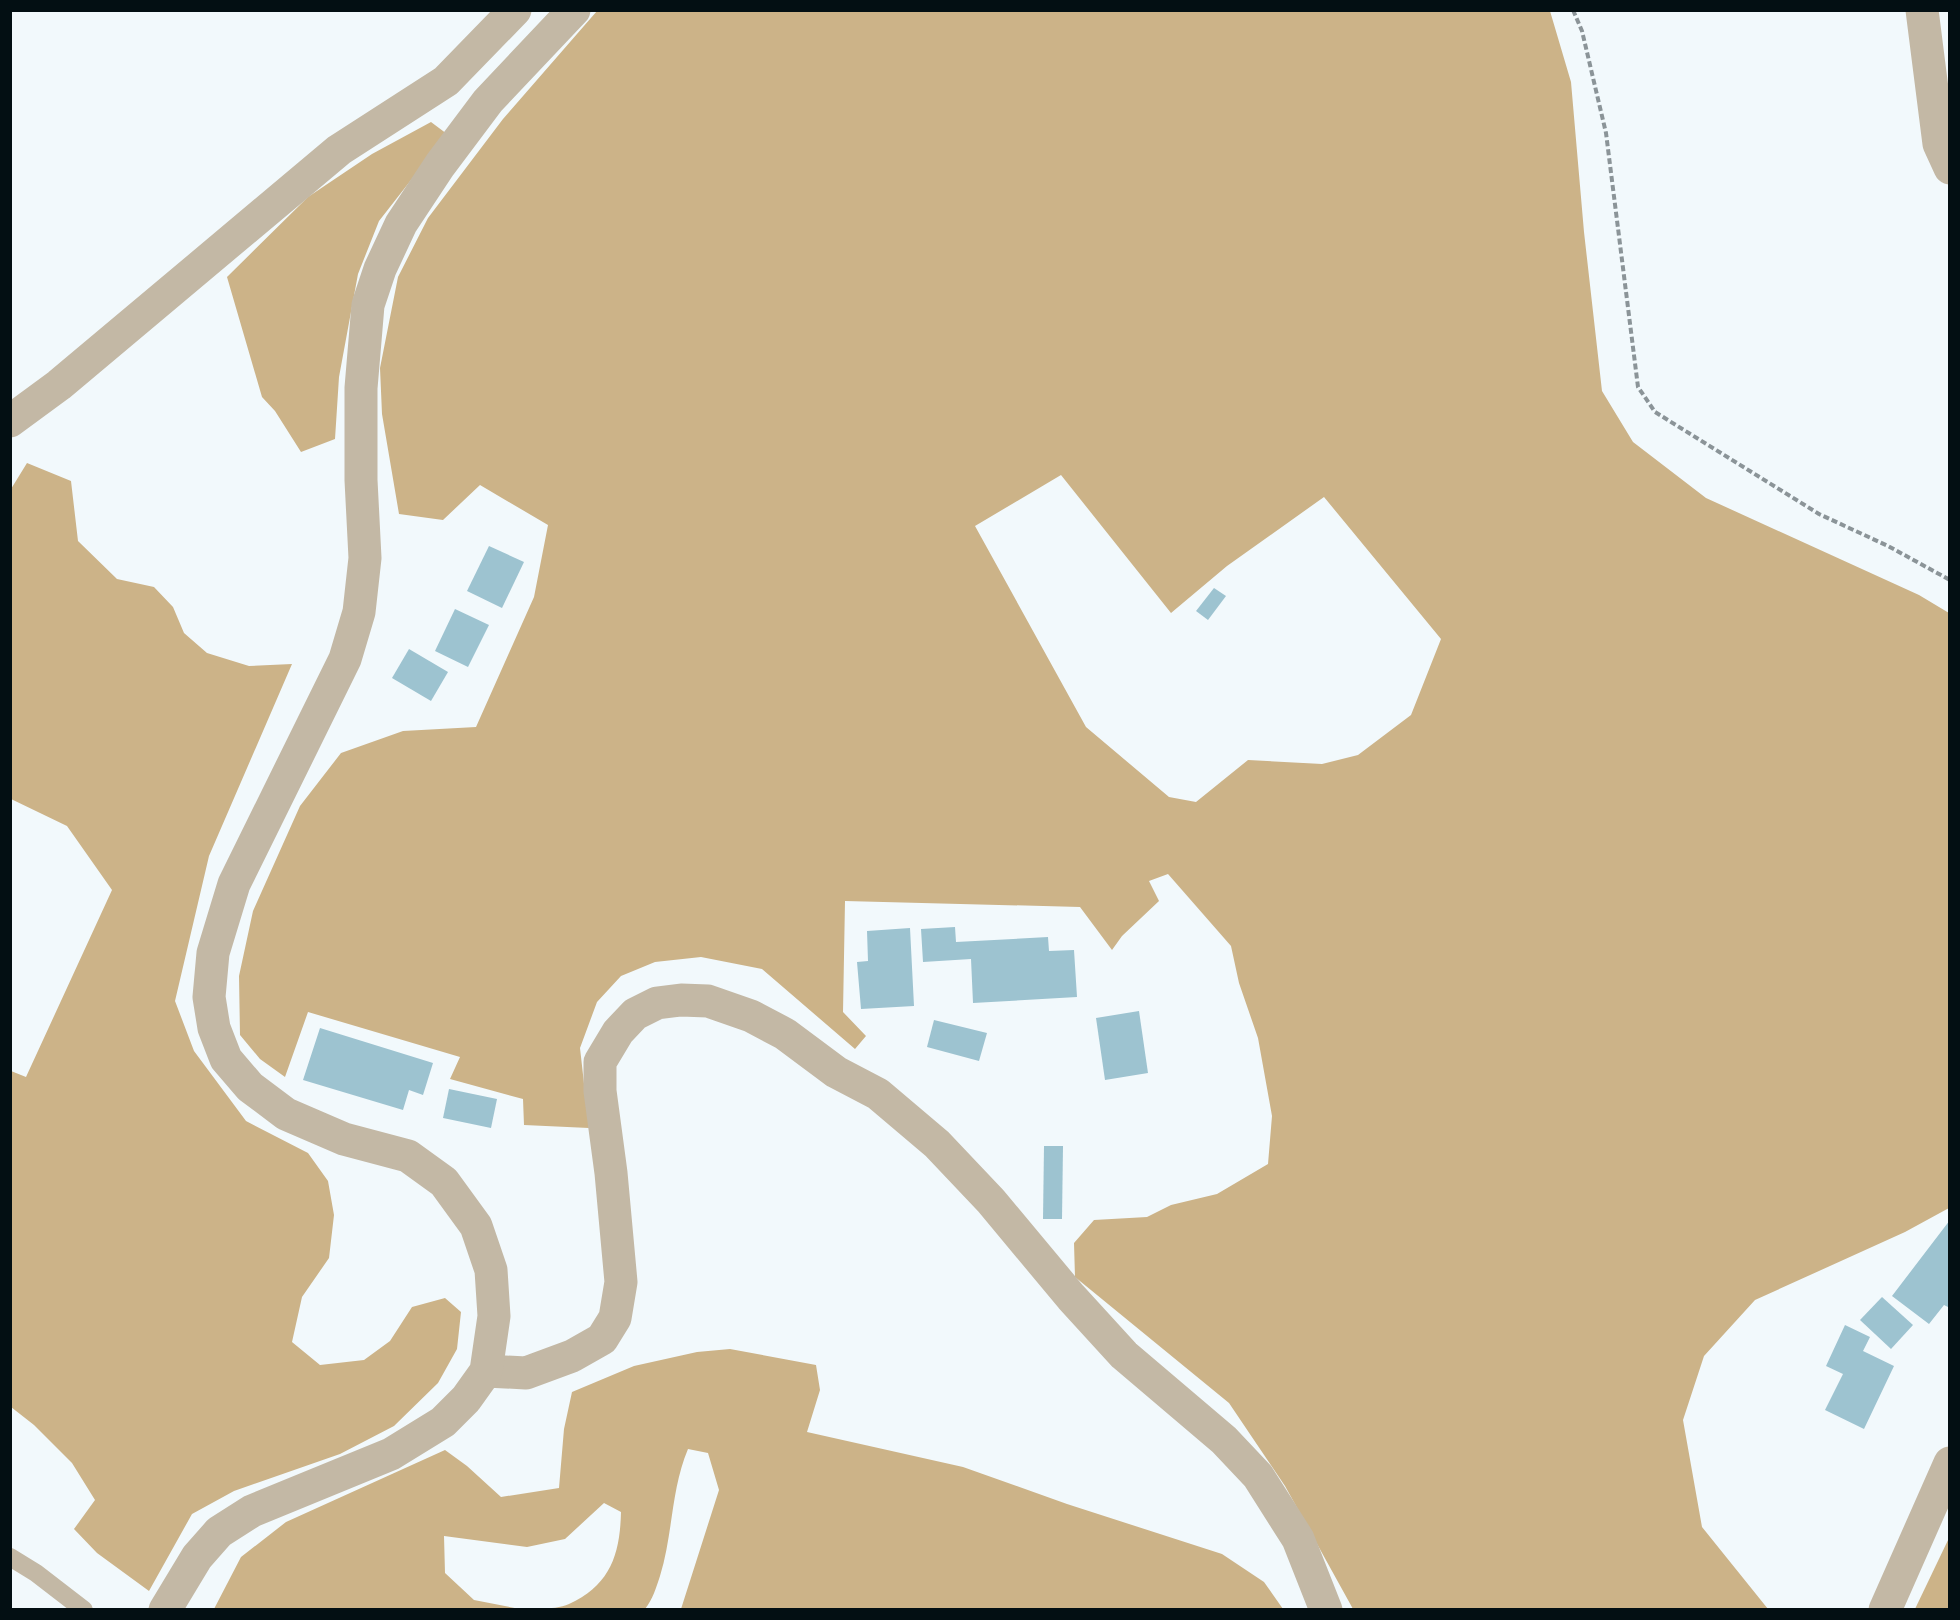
<svg xmlns="http://www.w3.org/2000/svg" width="1960" height="1620" font-family="Manrope,sans-serif">
<rect width="100%" height="100%" fill="#f2f9fc"/>
<g fill="#ccb388" fill-rule="evenodd">
<path d="M597 11H1550L1571 82 1584 232 1602 391 1633 442 1706 498 1919 595 1949 613V1208L1905 1232 1755 1300 1704 1356 1683 1420 1702 1527 1768 1609H1353L1285 1486 1229 1403 1075 1277 1074 1243 1094 1220 1147 1217 1171 1205 1217 1194 1268 1164 1272 1116 1258 1038 1239 983 1231 946 1168 874 1149 881 1159 901 1122 936 1112 950 1080 907 845 901 843 1012 866 1036 855 1049 762 969 701 957 655 962 621 976 597 1002 580 1048 589 1128 524 1125 523 1099 450 1079 460 1057 308 1012 285 1077 260 1059 240 1035 239 976 253 911 300 806 341 753 403 731 476 727 534 597 548 525 480 485 443 520 399 514 382 414 380 368 398 277 428 218 503 119ZM1061 475 1171 613 1227 566 1324 497 1441 639 1411 715 1358 755 1322 764 1248 760 1196 802 1169 797 1086 727 975 526Z"/>
<polygon points="431,122 447,134 379,221 358,274 339,377 335,439 301,452 275,411 262,397 227,277 308,197 372,154"/>
<polygon points="27,463 71,481 78,541 117,579 154,587 173,607 184,633 207,653 249,666 292,664 209,856 175,1001 194,1051 246,1121 308,1153 328,1181 334,1215 329,1258 302,1297 292,1342 320,1365 364,1360 390,1341 412,1307 445,1298 461,1312 457,1349 438,1383 394,1426 340,1454 234,1491 192,1514 149,1591 97,1553 74,1529 95,1500 72,1463 34,1425 11,1407 11,1071 26,1077 112,890 67,826 11,799 11,489"/>
<path d="M730 1349 816 1365 820 1390 807 1432 963 1467 1067 1504 1222 1554 1264 1582 1283 1609H681L719 1490 708 1453 688 1449C671 1489 673 1534 660 1576 656 1588 653 1599 645 1609H541C550 1608 561 1608 569 1604 610 1585 620 1555 621 1512L604 1503 565 1539 527 1547 444 1536 445 1573 474 1600 520 1609H214L241 1557 286 1522 445 1450 467 1466 501 1497 559 1488 564 1429 572 1392 634 1366 697 1352Z"/>
<polygon points="1949,1538 1949,1609 1915,1609"/>
</g>
<g fill="#9dc3d0">
<polygon points="489,546 524,562 502,608 467,591"/>
<polygon points="1214,588 1226,596 1208,620 1196,611"/>
<polygon points="455,609 489,625 468,667 435,651"/>
<polygon points="409,649 448,672 431,701 392,678"/>
<polygon points="955,927 956,942 1048,937 1049,951 1074,950 1077,997 973,1003 971,959 923,962 921,929"/>
<polygon points="910,928 914,1006 861,1009 857,962 868,961 867,931"/>
<polygon points="1139,1011 1148,1073 1105,1080 1096,1018"/>
<polygon points="934,1020 987,1033 979,1061 927,1047"/>
<polygon points="320,1028 433,1063 423,1095 409,1090 403,1110 303,1080"/>
<polygon points="449,1089 497,1099 491,1128 443,1118"/>
<polygon points="1044,1146 1063,1146 1062,1219 1043,1219"/>
<polygon points="1950,1220 1950,1308 1944,1305 1929,1324 1892,1296"/>
<polygon points="1882,1297 1913,1325 1891,1349 1860,1320"/>
<polygon points="1845,1325 1870,1337 1863,1351 1894,1366 1864,1429 1825,1410 1843,1374 1826,1366"/>
</g>
<g fill="none" stroke-linecap="round" stroke-linejoin="round">
<polyline stroke="#8b9498" stroke-width="4" stroke-dasharray="6 3" stroke-linecap="butt" points="1573,10 1582,31 1606,133 1638,387 1655,412 1819,514 1888,546 1950,580"/>
<polyline stroke="#c3b8a5" stroke-width="18" points="10,1557 36,1573 84,1610"/>
<g stroke="#c3b8a5" stroke-width="33">
<polyline points="1922,10 1939,144 1950,168"/>
<polyline points="10,421 59,385 339,150 446,81 515,10"/>
<polyline points="486,1371 526,1373 572,1356 602,1339 615,1318 621,1282 611,1173 600,1091 600,1062 618,1032 635,1014 657,1003 681,1000 708,1001 751,1016 785,1034 836,1072 878,1094 937,1144 991,1201 1071,1297 1124,1355 1224,1440 1258,1476 1298,1539 1326,1610"/>
<polyline points="165,1610 197,1557 219,1532 252,1511 391,1454 443,1422 466,1399 486,1371 494,1316 491,1270 476,1226 444,1182 408,1156 344,1139 286,1114 250,1087 226,1059 214,1028 209,997 213,953 234,884 345,659 359,612 365,558 361,480 361,388 368,305 380,269 401,224 440,165 488,101 574,10"/>
<polyline points="1885,1610 1950,1463"/>
</g>
</g>
<rect width="1960" height="1620" fill="none" stroke="#030f13" stroke-width="24"/>
</svg>
